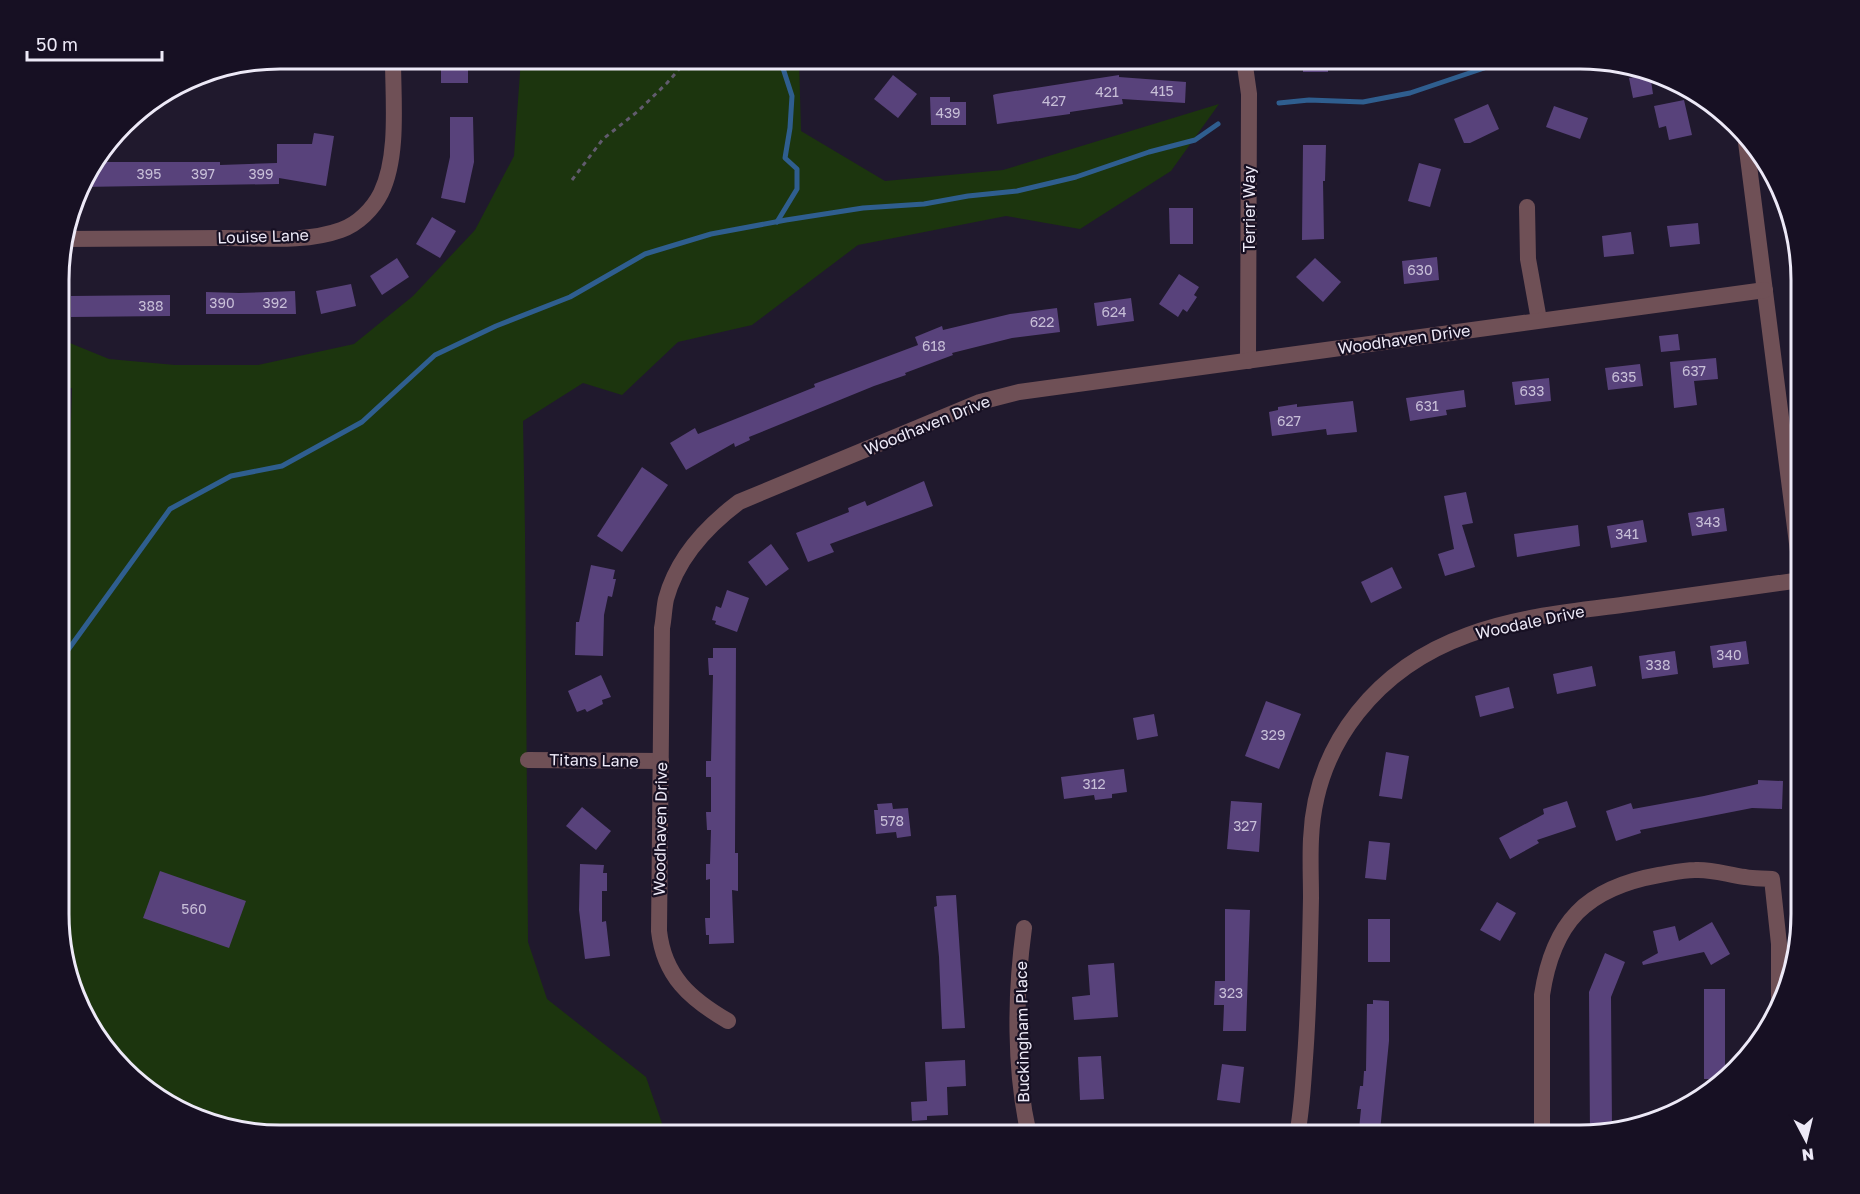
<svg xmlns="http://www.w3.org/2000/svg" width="1860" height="1194" font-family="'Golos Text',sans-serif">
<rect width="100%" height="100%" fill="#20192d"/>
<polygon fill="#1c350e" points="521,59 799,59 801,131 885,181 1003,170 1219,104 1171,171 1080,229 1006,216 858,245 752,325 678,342 622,395 583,383 523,421 525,532 528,942 547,999 646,1077 666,1135 280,1135 222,1128 157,1098 96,1037 60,942 60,516 68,510 72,388 60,390 60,339 109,359 175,365 258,365 354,344 413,296 475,230 514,156"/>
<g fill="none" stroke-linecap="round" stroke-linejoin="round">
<g stroke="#2f5e8f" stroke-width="5">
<polyline points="1279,103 1309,100 1363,102 1410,93 1511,59"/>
<polyline points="777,222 797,189 797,169 785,158 790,128 792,96 780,59"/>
<polyline points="60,661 170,509 231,476 282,466 362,422 435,355 496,326 570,297 645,254 711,234 786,220 863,208 924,204 968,196 1017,191 1076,177 1149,152 1195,140 1218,124"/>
</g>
</g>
<g fill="#58427b">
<rect x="441" y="58" width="27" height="25"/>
<rect x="1303" y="58" width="25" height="14"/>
<polygon points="1650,74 1653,94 1633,98 1629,78"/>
<polygon points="893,75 917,94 898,118 874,99"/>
<polygon points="1119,75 1119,77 1186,82 1185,103 1122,99 1123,104 1070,112 1070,114 997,124 993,95 996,94"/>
<polygon points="930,97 950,97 950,102 966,102 966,125 931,125"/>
<polygon points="1684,100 1692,135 1669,140 1666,126 1659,128 1654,106"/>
<polygon points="1488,104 1499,129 1470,143 1464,143 1454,119"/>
<polygon points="1554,106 1588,118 1580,139 1546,127"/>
<polygon points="450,117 473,117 474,162 465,203 441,198 450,157"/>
<polygon points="314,133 334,136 326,186 279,178 279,184 80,187 82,182 97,162 220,162 220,165 277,163 277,144 312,144"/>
<polygon points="1303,145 1326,145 1325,181 1323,181 1324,239 1302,240"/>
<polygon points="1419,163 1441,169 1430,207 1408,201"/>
<polygon points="1169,208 1193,208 1193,244 1170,244"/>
<polygon points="432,217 456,231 440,258 416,244"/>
<polygon points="1698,223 1700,244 1670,247 1667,226"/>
<polygon points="1631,232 1634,254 1604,257 1602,236"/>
<polygon points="1437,257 1439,280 1404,284 1402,261"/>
<polygon points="397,258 409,277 382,295 370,276"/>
<polygon points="1315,258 1341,282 1323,302 1296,277"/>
<polygon points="1179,274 1199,287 1194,295 1197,297 1187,312 1183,309 1178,317 1159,304"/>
<polygon points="351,284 356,306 321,314 316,291"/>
<polygon points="295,291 296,314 206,314 206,292 239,293"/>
<polygon points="170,295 170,316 71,317 71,296"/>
<polygon points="1131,298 1134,321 1097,326 1094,303"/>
<polygon points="1057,308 1060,332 1012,338 952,353 953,355 905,373 906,375 874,386 749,437 750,440 735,447 734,443 686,470 670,443 695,428 698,434 815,387 814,384 918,345 915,337 942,326 943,330 1010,314"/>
<polygon points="1678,334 1680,350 1661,352 1659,336"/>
<polygon points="1716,358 1718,379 1694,381 1697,405 1674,408 1670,362"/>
<polygon points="1640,364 1643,386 1608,390 1605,368"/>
<polygon points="1549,378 1551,401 1515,405 1512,382"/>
<polygon points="1464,390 1466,407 1446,410 1447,415 1410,421 1406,398"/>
<polygon points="1353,401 1357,432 1327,435 1326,429 1272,436 1269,412 1278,410 1278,407 1297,404 1297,407"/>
<polygon points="642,467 668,485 622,552 597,536"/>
<polygon points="924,481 933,506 830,544 834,552 808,562 796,533 849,512 848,508 865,501 867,506"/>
<polygon points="1466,492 1473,523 1462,525 1475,567 1445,576 1438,554 1454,549 1444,496"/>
<polygon points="1724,508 1727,531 1692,536 1688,513"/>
<polygon points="1643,520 1647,542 1611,548 1607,526"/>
<polygon points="1578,525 1580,546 1517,557 1514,534"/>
<polygon points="771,544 789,569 766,586 748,562"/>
<polygon points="591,565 615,570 613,579 616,579 612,597 608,596 604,615 603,656 575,655 576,622 579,622"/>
<polygon points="1392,567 1402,588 1371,603 1361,582"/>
<polygon points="727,590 749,598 737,632 715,624 716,621 712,620 716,606 721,608"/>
<polygon points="1746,641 1749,664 1713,668 1710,646"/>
<polygon points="713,648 736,648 735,853 738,853 738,891 732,890 734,943 709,944 709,935 706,935 705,918 710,918 710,879 706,880 706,864 710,864 711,830 707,830 706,812 711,812 711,777 706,777 706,761 711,761 713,675 709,675 708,658 713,658"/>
<polygon points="1675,651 1678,674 1642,679 1639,656"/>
<polygon points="1592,666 1596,686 1557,694 1553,674"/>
<polygon points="601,675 611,697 602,700 603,704 587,712 585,709 577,712 568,691"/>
<polygon points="1509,687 1514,708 1480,717 1475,696"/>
<polygon points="1266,701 1301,714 1279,769 1245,756"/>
<polygon points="1154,714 1158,736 1137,740 1133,718"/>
<polygon points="1386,752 1409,756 1402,799 1379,796"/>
<polygon points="1124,769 1127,792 1112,794 1112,798 1095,800 1094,795 1064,799 1061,777"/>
<polygon points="1758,780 1783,781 1782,809 1752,808 1640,830 1641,833 1616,841 1606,811 1631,803 1633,809 1704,796 1758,784"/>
<polygon points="1231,801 1262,803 1259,852 1227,849"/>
<polygon points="1567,801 1576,827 1537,840 1539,843 1510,859 1499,838 1544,814 1543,809"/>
<polygon points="892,803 893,809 908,808 911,836 897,838 896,832 876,834 874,810 878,810 877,804"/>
<polygon points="582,807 611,831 596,850 566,826"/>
<polygon points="1369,841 1390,843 1386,880 1365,878"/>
<polygon points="580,864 604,865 603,873 607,873 607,891 602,891 602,922 606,921 610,956 585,959 579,910"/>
<polygon points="160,871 246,901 229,948 143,918"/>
<polygon points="956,895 965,1028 942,1029 939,957 934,907 937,906 936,896"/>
<polygon points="1497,902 1516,913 1500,941 1480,930"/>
<polygon points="1225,909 1250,910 1246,1031 1223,1031 1224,1005 1214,1005 1215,981 1225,981"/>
<rect x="1368" y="919" width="22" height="43"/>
<polygon points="1712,922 1730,954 1711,965 1704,952 1643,965 1642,962 1658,953 1653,931 1675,926 1679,941"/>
<polygon points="1605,953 1625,962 1611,997 1612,1130 1590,1135 1589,992"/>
<polygon points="1114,963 1118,1017 1074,1020 1072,997 1090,995 1088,965"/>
<polygon points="1704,989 1725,989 1725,1073 1719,1079 1704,1079"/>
<polygon points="1373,1000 1389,1001 1389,1041 1380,1131 1359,1129 1361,1109 1357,1109 1360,1086 1363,1086 1364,1071 1366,1071 1367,1004 1373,1004"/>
<polygon points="1101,1056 1104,1099 1080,1100 1078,1057"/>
<polygon points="965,1060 966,1086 947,1087 948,1115 927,1116 927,1120 912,1121 911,1102 927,1101 925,1062"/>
<polygon points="1222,1064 1244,1067 1240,1103 1217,1100"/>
</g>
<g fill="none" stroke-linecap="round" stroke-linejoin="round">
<polyline stroke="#615b6d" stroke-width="3" stroke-dasharray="4.5 4.5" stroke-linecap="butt" points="572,180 603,139 637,112 667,83 688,59"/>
<g stroke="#6f5056" stroke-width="16">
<polyline points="1244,59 1249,94 1248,361"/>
<polyline points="1746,142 1801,575"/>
<polyline points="1527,207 1528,259 1539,320"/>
<path d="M64 239C117 239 170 238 224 238 262 238 305 243 341 230 358 224 373 209 381 193 399 156 393 100 393 59"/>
<polyline points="528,760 661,761"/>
<path d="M1024 928C1015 994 1014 1070 1029 1135"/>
<path d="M728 1021C690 999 664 976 659 931L662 628C664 618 664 608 666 599 677 558 707 526 739 502L980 402 1019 392 1765 290"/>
<path d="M1297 1135C1302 1110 1303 1084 1305 1058 1309 1005 1310 952 1311 898 1311 879 1310 859 1311 839 1315 742 1379 667 1468 635 1519 616 1575 611 1629 604 1686 596 1744 588 1801 580"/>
<path d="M1542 1135V995C1553 922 1586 888 1659 875 1671 873 1683 870 1695 870 1713 869 1728 875 1745 877 1754 879 1763 878 1772 879L1779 944V1006"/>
</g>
</g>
<g text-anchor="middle" stroke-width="4.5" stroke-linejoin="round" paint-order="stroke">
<g font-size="14" fill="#c8bfd8">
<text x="1162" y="96">415</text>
<text x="1107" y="97">421</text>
<text x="1054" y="106">427</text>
<text x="948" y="118">439</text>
<text x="149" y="179">395</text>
<text x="203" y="179">397</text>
<text x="261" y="179">399</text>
<text x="1420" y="275">630</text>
<text x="222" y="308">390</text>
<text x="275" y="308">392</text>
<text x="151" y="311">388</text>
<text x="1114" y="317">624</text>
<text x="1042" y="327">622</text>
<text x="934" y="351">618</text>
<text x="1694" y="376">637</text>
<text x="1624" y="382">635</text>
<text x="1532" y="396">633</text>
<text x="1427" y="411">631</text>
<text x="1289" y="426">627</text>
<text x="1708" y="527">343</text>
<text x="1627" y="539">341</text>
<text x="1729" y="660">340</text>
<text x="1658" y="670">338</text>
<text x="1273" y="740">329</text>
<text x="1094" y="789">312</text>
<text x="892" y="826">578</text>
<text x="1245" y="831">327</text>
<text x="194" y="914">560</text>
<text x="1231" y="998">323</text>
</g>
<g font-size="16" fill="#ede9f7" stroke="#171023">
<text transform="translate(1249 209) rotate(-90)" y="6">Terrier Way</text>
<text transform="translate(263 236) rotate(-2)" y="6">Louise Lane</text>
<text transform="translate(1404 339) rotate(-8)" y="6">Woodhaven Drive</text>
<text transform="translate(927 425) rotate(-22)" y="6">Woodhaven Drive</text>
<text transform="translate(1530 622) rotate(-12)" y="6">Woodale Drive</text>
<text transform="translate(594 760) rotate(1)" y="6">Titans Lane</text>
<text transform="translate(660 829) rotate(-89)" y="6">Woodhaven Drive</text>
<text transform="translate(1022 1032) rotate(-91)" y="6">Buckingham Place</text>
</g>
</g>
<path d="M0 0H1860V1194H0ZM280 69H1580A211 211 0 0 1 1791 280V914A211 211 0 0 1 1580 1125H280A211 211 0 0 1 69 914V280A211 211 0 0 1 280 69Z" fill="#171023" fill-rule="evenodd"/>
<path fill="none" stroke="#ede9f7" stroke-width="3" d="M280 69H1580A211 211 0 0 1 1791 280V914A211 211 0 0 1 1580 1125H280A211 211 0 0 1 69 914V280A211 211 0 0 1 280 69Z"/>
<g transform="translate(1806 1140) rotate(173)" stroke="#171023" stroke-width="4.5" paint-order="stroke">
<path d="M0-4.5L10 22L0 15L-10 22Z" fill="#ede9f7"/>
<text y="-9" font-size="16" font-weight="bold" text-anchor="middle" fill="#ede9f7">N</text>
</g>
<path d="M27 51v9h135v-9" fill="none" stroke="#ede9f7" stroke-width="3"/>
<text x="36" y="51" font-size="18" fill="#ede9f7" stroke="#171023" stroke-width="4.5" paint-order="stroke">50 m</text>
</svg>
